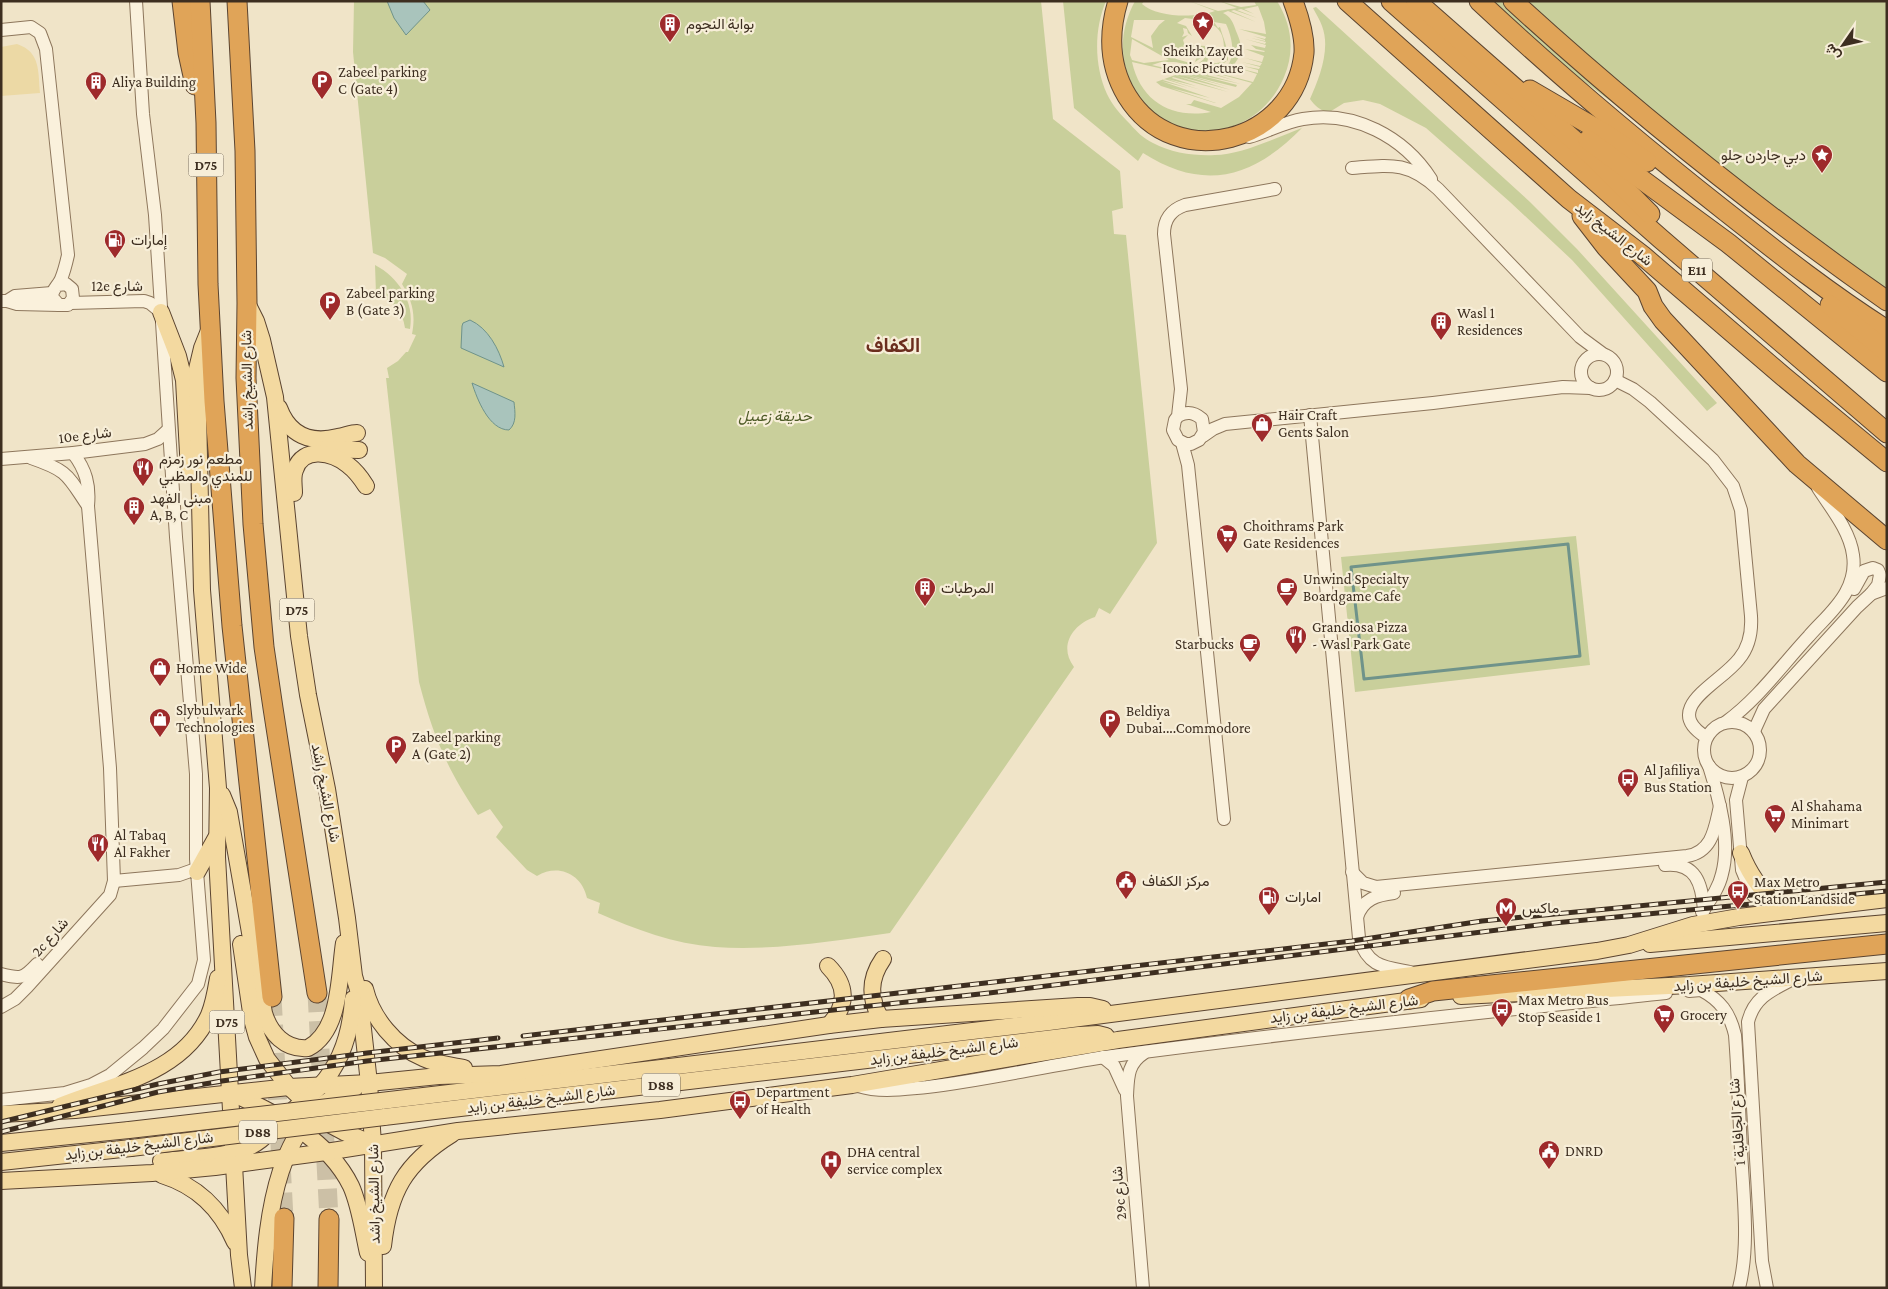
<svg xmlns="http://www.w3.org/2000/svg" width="1888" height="1289" font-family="'Crimson Pro',Vazirmatn,serif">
<rect width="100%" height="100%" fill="#f0e4c8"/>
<g fill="#c9cf9b" fill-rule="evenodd">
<path d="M354 1H1041L1053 119 1120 171 1123 208 1112 211 1114 234 1126 235 1157 543 1110 614 1099 608 1095 617C1073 624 1058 646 1074 667L890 933C833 941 774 951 715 947 674 944 635 929 598 913L600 903 587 898C582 874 558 863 537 876L527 870 496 837 503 827 490 809 478 815C447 769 433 736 419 682L386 378H389L387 368 398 361 406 352H408L416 335 412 334C416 314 412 300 402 284L407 274 385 258 373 253 353 52Z"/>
<path d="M1063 1H1106C1094 29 1094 66 1107 94 1112 105 1121 115 1130 124 1136 131 1144 139 1153 143 1171 153 1195 156 1215 155 1240 155 1278 137 1302 128 1253 178 1204 192 1143 153L1138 161 1074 108Z"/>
<path d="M1135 1H1144L1142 4C1157 18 1197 18 1215 11L1189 1 1218 11 1237 8 1219 1 1241 7 1256 5 1254 1H1277C1292 25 1295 52 1284 77 1264 126 1204 148 1158 117 1153 114 1149 108 1145 103 1119 73 1116 37 1135 1ZM1258 6 1264 22 1266 34 1239 29 1266 37 1265 39 1253 36 1265 40V41L1251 38 1266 42 1265 44 1245 39 1266 45 1265 48 1251 45 1256 49 1265 51 1264 52 1245 49 1264 56 1262 62 1245 58 1262 63 1260 66 1242 62 1260 67 1259 69 1243 66 1258 70V73L1238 68 1257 74 1253 82 1218 73H1228C1239 57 1246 53 1236 31 1233 22 1231 17 1223 13L1228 11 1256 22 1231 11 1234 10 1257 18 1237 10 1241 9 1254 14 1244 9ZM1185 18C1207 21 1225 23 1224 50L1225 51 1226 48 1227 61 1206 65 1208 59 1205 46 1190 45 1189 48 1186 49 1183 40 1188 35 1182 37 1184 33 1183 28 1187 29 1188 33 1192 36 1186 26 1177 23ZM1134 20H1165L1159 25 1151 36 1153 48 1131 37ZM1214 22 1226 24C1235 44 1238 71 1210 73L1199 67C1209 65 1221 67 1228 60 1228 47 1223 38 1220 27L1218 28ZM1132 39 1169 60 1144 63 1132 60 1130 55ZM1191 48 1201 49 1199 52 1200 55 1197 56 1195 62 1201 58 1202 53 1204 59 1199 63H1203V65H1197L1176 59 1174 55H1178ZM1132 62 1181 73 1156 82 1161 86 1215 103H1216L1171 88 1210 98 1161 81 1188 88 1163 80 1164 79 1201 90 1167 79 1196 86 1172 78 1173 77 1228 92 1177 76 1231 90 1183 75 1229 87 1188 75 1236 87 1237 85 1199 75 1241 84 1207 75 1212 74 1236 81 1218 75 1219 74 1252 83 1239 97 1221 108 1194 100 1191 104H1186L1211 112C1172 119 1141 102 1132 62ZM1161 62C1173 62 1187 60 1194 73L1173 70 1152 65Z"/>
<polygon points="1477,1 1887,1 1887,309"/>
<path d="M1316 7 1530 202 1577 249 1717 403 1707 411 1572 260 1510 202 1426 128 1380 104 1363 100 1344 103 1328 113C1320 110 1315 106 1310 99 1319 79 1331 49 1322 26 1320 20 1316 14 1313 8Z"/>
<path d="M375 265C398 277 415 302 410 329L405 328C403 311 392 300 376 294Z"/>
<polygon points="1576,536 1590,665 1355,692 1341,557"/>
</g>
<path fill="#ecd9a5" d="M17 44C41 52 38 72 40 93L1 96V47Z"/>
<g fill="#a9c4bc" stroke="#6f938a">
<polygon points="387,1 423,1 430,10 406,35 394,18"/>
<path d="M470 320C488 328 499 349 504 367L461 348 462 326 463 323Z"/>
<path d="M472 383 514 402C515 412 517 423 509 430 489 430 477 399 472 383Z"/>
</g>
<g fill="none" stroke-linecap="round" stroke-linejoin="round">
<polygon stroke="#6f938a" stroke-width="3" points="1568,544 1580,656 1364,679 1351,567"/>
<g stroke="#ccc0a6" stroke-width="19" stroke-dasharray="19 9" stroke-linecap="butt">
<polyline points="317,993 329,1219"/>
<polyline points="272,997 284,1218"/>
</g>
<g stroke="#8d765c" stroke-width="14">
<g id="minor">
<path d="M1 30 31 27 40 33 46 49 68 255C66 264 64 272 61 279 58 286 52 289 52 297L59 305H68L73 298 72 289 66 284 58 285"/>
<path d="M1249 137C1267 132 1284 122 1303 119 1354 110 1404 137 1431 179"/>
<path d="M1352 168C1390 165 1408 161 1438 189L1580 337 1603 354"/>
<polyline points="1,301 7,301 17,304 59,305"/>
<polyline points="7,301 15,296 52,293"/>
<polyline points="70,303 144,301 150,303 161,312"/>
<circle cx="1599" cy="372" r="18"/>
<path d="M1615 380 1633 389 1650 402 1713 460 1733 486 1741 510 1751 616C1752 632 1749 647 1739 659 1720 684 1660 708 1706 737"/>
<path d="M1310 415 1359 938C1368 967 1384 967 1410 972"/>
<path d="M1178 416C1187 411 1194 412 1202 419L1204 432 1199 440 1191 444H1186L1178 440 1173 430 1175 420 1178 416 1181 389 1164 234C1164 219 1171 210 1185 205L1275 189"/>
<polyline points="1203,436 1213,429 1225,424 1433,403 1563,387 1591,388"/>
<polyline points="1182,443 1188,465 1224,819"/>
<path d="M31 458C69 471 67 475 88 506"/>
<polyline points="1,459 73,453 145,444 158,439 168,430"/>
<polyline points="1854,589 1864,571 1873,568 1878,570 1880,575 1878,585 1871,594"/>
<circle cx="1732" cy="750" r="28"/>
<path d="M1726 722C1758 699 1782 665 1809 636 1821 622 1837 609 1846 592 1852 581 1855 568 1853 555 1850 531 1831 508 1818 488"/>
<polyline points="1754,731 1764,709 1857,607 1871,594 1887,588"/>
<polyline points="1742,777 1736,800 1742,870 1752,894 1759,901 1774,912"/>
<path d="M1665 865C1696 862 1702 884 1704 910"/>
<path d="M1352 872 1363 883 1376 887 1687 856C1713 852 1715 827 1720 806"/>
<polyline points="114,881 179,875 196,869"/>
<path d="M1702 912C1710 900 1719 888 1722 874 1731 842 1719 798 1709 766"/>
<path d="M1357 917C1363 899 1377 895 1394 893"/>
<path d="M1 974C21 979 23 979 37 964"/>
<path d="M1689 991 1701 990C1720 1000 1730 1013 1735 1035 1738 1073 1739 1112 1741 1150 1743 1194 1750 1245 1739 1288"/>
<path d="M1 1007 15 999 27 987 110 895 114 881 110 768 88 506C90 485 86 470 73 453"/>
<polyline points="1103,1057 1114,1066 1125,1090"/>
<path d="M858 1086C881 1093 904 1089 927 1087 987 1080 1045 1066 1105 1057 1292 1032 1479 1013 1666 993"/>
<polyline points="1,1100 65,1093 91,1085 110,1075 143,1048 163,1029 198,984 204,960 196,859 196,774 176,537 155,215 143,114 136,1"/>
<path d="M1143 1288 1127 1096C1128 1078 1127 1064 1144 1053"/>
<path d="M1767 1288 1762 1261 1748 1022C1754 997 1772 990 1793 979"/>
</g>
</g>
<g stroke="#5b4430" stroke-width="18">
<g id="major">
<polyline points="247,303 256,321 262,340 275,397 299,636 308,695 327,789 347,918 354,976 359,993 369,1083 373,1144 374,1288"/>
<polyline points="161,312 178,356 184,380 189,471"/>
<polyline points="210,328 202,348 197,369 202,590 218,788 217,857 239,1255 243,1288"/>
<path d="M279 408C289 435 311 444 338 437 345 436 351 433 357 433"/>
<polyline points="323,449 359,450"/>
<path d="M294 493C294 485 292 477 295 470 303 445 333 453 348 465 356 471 361 478 366 486"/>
<path d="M222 795 229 812 264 1013C270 1033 285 1050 308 1048 341 1031 339 975 344 943"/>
<path d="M1741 853C1751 878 1765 898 1789 911"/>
<polyline points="197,872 216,838"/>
<polyline points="241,944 252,1019 257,1037 267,1059 289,1087 329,1124 344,1132 373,1144"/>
<polyline points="1650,944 1887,923"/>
<path d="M828 966C847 985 848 1005 829 1025"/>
<path d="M365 989C372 1018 395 1046 423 1058 436 1064 450 1065 464 1068"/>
<polyline points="1461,996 1689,985 1887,971"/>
<path d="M881 1019C869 998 869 979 883 959"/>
<path d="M232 1093C277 1114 328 1139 351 1186 360 1206 363 1231 368 1253"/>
<polyline points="381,1101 1049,1022 1597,951 1629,945 1693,925 1739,917 1887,899"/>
<path d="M60 1106C114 1084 182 1074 209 1015 214 1003 216 990 218 978"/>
<polyline points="1,1114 75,1110 289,1087 369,1083 439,1076 501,1074 829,1025 881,1019 1078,1006 1090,1006 1103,1009"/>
<polyline points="384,1117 1079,1035 1098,1034 1106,1036"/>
<polyline points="1,1143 129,1130"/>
<path d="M161 1161C189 1158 218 1158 244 1149 260 1144 271 1130 283 1119 295 1108 309 1098 320 1086 342 1062 351 1030 353 999"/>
<polyline points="1,1162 131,1148"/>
<path d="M162 1175C197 1186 220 1208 235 1242"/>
<polyline points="1,1181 152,1173 215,1167 326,1152 458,1131 660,1110 852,1085 1118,1040 1421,999"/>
<path d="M383 1246C389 1192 405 1163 452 1134"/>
<path d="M263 1288C267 1219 276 1112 355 1088"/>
</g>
</g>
<g stroke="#5b4430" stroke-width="21">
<g id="highway">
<polyline points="182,1 188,53 195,85"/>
<polyline points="200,1 206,123 208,284 214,401 232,626 272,997"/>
<polyline points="237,1 245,151 247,303 246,378 253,524 264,647 273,708 317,993"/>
<path d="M1118 1C1108 34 1109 66 1127 96 1176 175 1295 142 1304 53 1305 36 1299 17 1293 1"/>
<polyline points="1347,1 1569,199 1642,255 1784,377 1887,462"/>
<polyline points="1391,1 1661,239 1887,433"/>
<polyline points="1416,1 1591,155 1650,214"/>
<path d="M1479 1C1558 75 1640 144 1725 211 1777 252 1830 294 1887 330"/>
<path d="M1513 1C1631 109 1756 209 1887 301"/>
<polyline points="1530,90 1602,132 1647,162"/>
<polyline points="1588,140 1728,243 1887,372"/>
<polyline points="1582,216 1606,247 1647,291 1653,306 1663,320 1797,464 1887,540"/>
<polyline points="1830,305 1887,352"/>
<polyline points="1409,999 1433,991 1887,944"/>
<polyline points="282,1288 284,1218"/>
<polyline points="328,1288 329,1219"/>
</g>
</g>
<use href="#minor" stroke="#faf1dc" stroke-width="12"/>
<use href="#major" stroke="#f3d9a0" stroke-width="16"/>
<use href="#highway" stroke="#e0a458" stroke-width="19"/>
<g stroke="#3d2e20" stroke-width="5">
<g id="rail">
<polyline points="523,1036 1352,941 1482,921 1887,882"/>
<polyline points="1,1122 158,1084 219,1072 367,1053 498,1038"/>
<polyline points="1,1132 158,1092 222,1081 367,1061 989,993 1554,923 1887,891"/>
</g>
</g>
<use href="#rail" stroke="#f7eed8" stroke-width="3" stroke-dasharray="9" stroke-linecap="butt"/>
<g stroke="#5b4430" stroke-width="18" stroke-linecap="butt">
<g id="major-bridge">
<polyline points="129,1130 381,1101"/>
<polyline points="131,1148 384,1117"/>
</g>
</g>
<use href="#major-bridge" stroke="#f3d9a0" stroke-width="16"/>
</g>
<defs>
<g id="sight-pin" transform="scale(1.125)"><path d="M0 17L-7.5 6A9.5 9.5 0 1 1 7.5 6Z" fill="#9e2a2b" stroke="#f7eed8"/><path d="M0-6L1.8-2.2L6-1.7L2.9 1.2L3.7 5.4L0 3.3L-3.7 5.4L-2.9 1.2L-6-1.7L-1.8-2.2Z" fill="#fff"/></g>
<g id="building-pin" transform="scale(1.125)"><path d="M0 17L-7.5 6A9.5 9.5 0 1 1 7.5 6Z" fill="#9e2a2b" stroke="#f7eed8"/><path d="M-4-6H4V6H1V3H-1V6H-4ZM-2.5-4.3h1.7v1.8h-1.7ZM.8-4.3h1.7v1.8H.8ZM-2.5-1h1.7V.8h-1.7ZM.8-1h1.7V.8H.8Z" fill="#fff"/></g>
<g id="parking-pin" transform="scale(1.125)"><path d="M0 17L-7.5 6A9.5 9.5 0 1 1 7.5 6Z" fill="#9e2a2b" stroke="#f7eed8"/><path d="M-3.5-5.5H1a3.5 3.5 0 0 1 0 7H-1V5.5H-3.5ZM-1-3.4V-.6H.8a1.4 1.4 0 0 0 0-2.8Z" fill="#fff"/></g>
<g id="fuel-pin" transform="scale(1.125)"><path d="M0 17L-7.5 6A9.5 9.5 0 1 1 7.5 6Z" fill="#9e2a2b" stroke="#f7eed8"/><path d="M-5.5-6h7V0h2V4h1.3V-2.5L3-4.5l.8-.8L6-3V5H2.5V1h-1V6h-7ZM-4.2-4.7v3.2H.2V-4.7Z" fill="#fff"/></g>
<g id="shop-pin" transform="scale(1.125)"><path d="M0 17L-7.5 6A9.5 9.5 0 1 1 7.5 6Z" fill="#9e2a2b" stroke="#f7eed8"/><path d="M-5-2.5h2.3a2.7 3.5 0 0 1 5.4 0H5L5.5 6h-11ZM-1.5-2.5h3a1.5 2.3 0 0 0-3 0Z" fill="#fff"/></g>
<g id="restaurant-pin" transform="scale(1.125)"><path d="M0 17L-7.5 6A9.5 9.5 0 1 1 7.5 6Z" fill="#9e2a2b" stroke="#f7eed8"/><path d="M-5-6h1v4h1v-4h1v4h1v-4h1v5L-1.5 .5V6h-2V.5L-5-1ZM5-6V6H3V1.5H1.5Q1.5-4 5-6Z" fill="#fff"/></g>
<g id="supermarket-pin" transform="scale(1.125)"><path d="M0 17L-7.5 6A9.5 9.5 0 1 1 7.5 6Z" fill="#9e2a2b" stroke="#f7eed8"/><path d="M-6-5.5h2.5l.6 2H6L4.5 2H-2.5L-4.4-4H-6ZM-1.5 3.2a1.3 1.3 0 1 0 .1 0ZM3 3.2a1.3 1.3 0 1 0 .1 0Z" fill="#fff"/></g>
<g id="cafe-pin" transform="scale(1.125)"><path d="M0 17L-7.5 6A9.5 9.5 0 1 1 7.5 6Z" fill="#9e2a2b" stroke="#f7eed8"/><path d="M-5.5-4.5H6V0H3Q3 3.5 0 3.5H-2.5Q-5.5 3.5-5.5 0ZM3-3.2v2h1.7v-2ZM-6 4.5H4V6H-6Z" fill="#fff"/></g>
<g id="bus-pin" transform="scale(1.125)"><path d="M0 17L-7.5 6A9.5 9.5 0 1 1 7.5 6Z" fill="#9e2a2b" stroke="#f7eed8"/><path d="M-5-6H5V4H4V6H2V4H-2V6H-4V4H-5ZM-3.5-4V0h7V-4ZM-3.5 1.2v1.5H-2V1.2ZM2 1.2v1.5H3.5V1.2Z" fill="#fff"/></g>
<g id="civic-pin" transform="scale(1.125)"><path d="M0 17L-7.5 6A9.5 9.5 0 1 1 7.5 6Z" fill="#9e2a2b" stroke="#f7eed8"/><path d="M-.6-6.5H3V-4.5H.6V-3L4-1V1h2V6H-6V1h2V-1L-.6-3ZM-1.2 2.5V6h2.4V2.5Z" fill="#fff"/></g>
<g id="metro-pin" transform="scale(1.125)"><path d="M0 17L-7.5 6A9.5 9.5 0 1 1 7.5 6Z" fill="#9e2a2b" stroke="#f7eed8"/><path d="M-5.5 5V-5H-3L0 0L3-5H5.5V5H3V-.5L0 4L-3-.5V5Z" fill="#fff"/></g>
<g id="hospital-pin" transform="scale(1.125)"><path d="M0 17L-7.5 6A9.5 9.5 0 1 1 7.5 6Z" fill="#9e2a2b" stroke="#f7eed8"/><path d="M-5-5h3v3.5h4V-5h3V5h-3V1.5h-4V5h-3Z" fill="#fff"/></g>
</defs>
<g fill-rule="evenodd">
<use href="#sight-pin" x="1203" y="22"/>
<use href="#building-pin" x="670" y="24"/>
<use href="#parking-pin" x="322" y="81"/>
<use href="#building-pin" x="96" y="82"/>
<use href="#sight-pin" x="1822" y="155"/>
<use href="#fuel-pin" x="115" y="240"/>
<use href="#parking-pin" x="330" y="302"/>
<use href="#building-pin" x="1441" y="322"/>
<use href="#shop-pin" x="1262" y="424"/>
<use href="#restaurant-pin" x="143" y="468"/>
<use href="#building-pin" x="134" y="507"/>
<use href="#supermarket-pin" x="1227" y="535"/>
<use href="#building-pin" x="925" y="588"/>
<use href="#cafe-pin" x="1287" y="588"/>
<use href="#restaurant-pin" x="1296" y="636"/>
<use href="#cafe-pin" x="1250" y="644"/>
<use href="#shop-pin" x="160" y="668"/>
<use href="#shop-pin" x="160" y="719"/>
<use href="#parking-pin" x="1110" y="720"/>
<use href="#parking-pin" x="396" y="746"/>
<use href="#bus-pin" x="1628" y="779"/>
<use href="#supermarket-pin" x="1775" y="815"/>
<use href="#restaurant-pin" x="98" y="844"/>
<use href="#civic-pin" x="1126" y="881"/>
<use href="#bus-pin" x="1738" y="891"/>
<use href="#fuel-pin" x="1269" y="897"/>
<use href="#metro-pin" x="1506" y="908"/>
<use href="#bus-pin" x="1502" y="1009"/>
<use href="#supermarket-pin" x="1664" y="1015"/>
<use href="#bus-pin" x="740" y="1101"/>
<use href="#civic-pin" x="1549" y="1151"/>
<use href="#hospital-pin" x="831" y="1161"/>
</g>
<g text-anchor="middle" stroke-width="4.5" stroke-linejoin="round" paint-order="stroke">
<g fill="#f7eed8" stroke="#756857" stroke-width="1">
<rect x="188.5" y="153.5" width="35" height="23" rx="4"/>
<rect x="1682" y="258.5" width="30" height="23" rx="4"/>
<rect x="279.5" y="598.5" width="35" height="23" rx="4"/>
<rect x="209.5" y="1010.5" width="35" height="23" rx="4"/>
<rect x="642" y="1073.5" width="38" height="23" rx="4"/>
<rect x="239" y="1120.5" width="38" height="23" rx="4"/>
</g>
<g font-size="14" font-weight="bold" fill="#3d2e20">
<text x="206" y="170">D75</text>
<text x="1697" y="275">E11</text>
<text x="297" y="615">D75</text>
<text x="227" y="1027">D75</text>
<text x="661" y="1090">D88</text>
<text x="258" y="1137">D88</text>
</g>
<g font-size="15" fill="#3d2e20" stroke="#f7eed8" text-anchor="start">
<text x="686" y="29">بوابة النجوم</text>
<text x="1203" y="56" text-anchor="middle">Sheikh Zayed<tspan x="1203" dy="17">Iconic Picture</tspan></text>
<text x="338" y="77">Zabeel parking<tspan x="338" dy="17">C (Gate 4)</tspan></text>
<text x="112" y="87">Aliya Building</text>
<text x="1806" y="160" text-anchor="end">دبي جاردن جلو</text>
<text x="131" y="245">إمارات</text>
<text x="346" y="298">Zabeel parking<tspan x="346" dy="17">B (Gate 3)</tspan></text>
<text x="1457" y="318">Wasl 1<tspan x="1457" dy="17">Residences</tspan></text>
<text x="1278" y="420">Hair Craft<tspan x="1278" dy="17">Gents Salon</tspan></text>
<text x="159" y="464">مطعم نور زمزم<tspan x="159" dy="17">للمندي والمظبي</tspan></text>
<text x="150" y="503">مبنى الفهد<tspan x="150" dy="17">A, B, C</tspan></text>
<text x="1243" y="531">Choithrams Park<tspan x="1243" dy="17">Gate Residences</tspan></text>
<text x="1303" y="584">Unwind Specialty<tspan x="1303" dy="17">Boardgame Cafe</tspan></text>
<text x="941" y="593">المرطبات</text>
<text x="1312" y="632">Grandiosa Pizza<tspan x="1312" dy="17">- Wasl Park Gate</tspan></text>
<text x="1234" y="649" text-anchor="end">Starbucks</text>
<text x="176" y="673">Home Wide</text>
<text x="176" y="715">Slybulwark<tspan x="176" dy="17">Technologies</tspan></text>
<text x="1126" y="716">Beldiya<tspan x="1126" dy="17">Dubai....Commodore</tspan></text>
<text x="412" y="742">Zabeel parking<tspan x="412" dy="17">A (Gate 2)</tspan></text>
<text x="1644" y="775">Al Jafiliya<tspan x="1644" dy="17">Bus Station</tspan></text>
<text x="1791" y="811">Al Shahama<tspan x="1791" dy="17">Minimart</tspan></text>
<text x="114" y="840">Al Tabaq<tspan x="114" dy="17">Al Fakher</tspan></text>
<text x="1142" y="886">مركز الكفاف</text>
<text x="1754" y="887">Max Metro<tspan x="1754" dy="17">Station Landside</tspan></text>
<text x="1285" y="902">امارات</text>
<text x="1522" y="913">ماكس</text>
<text x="1518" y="1005">Max Metro Bus<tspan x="1518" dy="17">Stop Seaside 1</tspan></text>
<text x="1680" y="1020">Grocery</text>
<text x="756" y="1097">Department<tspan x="756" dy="17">of Health</tspan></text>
<text x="1565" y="1156">DNRD</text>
<text x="847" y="1157">DHA central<tspan x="847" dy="17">service complex</tspan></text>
</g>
<g font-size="15" fill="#3d2e20" stroke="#f7eed8">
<text transform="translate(1614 234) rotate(38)" y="5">شارع الشيخ زايد</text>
<text x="117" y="291">12e شارع</text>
<text transform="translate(247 380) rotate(-91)" y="5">شارع الشيخ راشد</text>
<text transform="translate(85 435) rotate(-7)" y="5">10e شارع</text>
<text transform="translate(326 793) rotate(79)" y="5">شارع الشيخ راشد</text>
<text transform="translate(50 937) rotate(-48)" y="5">2c شارع</text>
<text transform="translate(1748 981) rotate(-4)" y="5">شارع الشيخ خليفة بن زايد</text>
<text transform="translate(1344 1009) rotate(-7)" y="5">شارع الشيخ خليفة بن زايد</text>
<text transform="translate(944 1051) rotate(-7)" y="5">شارع الشيخ خليفة بن زايد</text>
<text transform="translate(541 1099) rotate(-7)" y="5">شارع الشيخ خليفة بن زايد</text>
<text transform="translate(1737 1122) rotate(-94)" y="5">شارع الجافلية 1</text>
<text transform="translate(139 1146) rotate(-7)" y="5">شارع الشيخ خليفة بن زايد</text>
<text transform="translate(1119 1193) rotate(-95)" y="5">29c شارع</text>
<text transform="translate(374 1194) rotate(-91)" y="5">شارع الشيخ راشد</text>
</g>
<g font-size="15" font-style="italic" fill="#4d5a26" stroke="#f7eed8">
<text x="775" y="421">حديقة زعبيل</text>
</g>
<g font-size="20" font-weight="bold" fill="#6b2e1e" stroke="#f7eed8">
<text x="893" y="352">الكفاف</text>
</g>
</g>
<rect width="1888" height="1289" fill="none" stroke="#3d2e20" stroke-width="5"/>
<g transform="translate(1843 45) rotate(236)" stroke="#f7eed8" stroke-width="4" paint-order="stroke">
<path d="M0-4L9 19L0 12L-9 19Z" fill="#3d2e20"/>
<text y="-8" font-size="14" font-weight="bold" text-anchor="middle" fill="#3d2e20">ش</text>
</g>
</svg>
